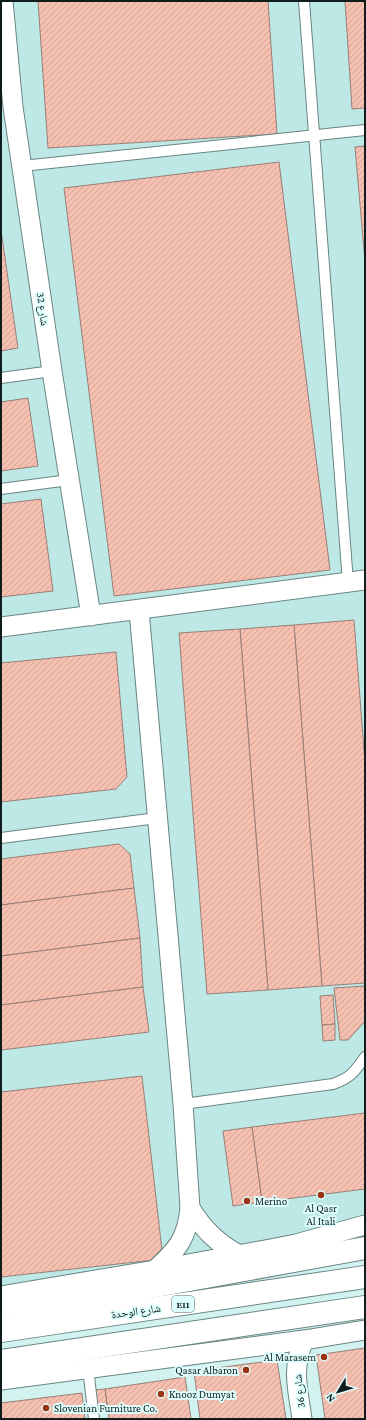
<svg xmlns="http://www.w3.org/2000/svg" width="366" height="1420" font-family="'Crimson Pro','Noto Naskh Arabic',serif">
<defs>
<pattern id="building-hatch" width="6" height="6" patternUnits="userSpaceOnUse"><rect width="6" height="6" fill="#f5c0b0"/><path d="M-1 1l2-2M0 6l6-6M5 7l2-2" fill="none" stroke="#d1a497"/></pattern>
</defs>
<rect width="100%" height="100%" fill="#d1f2ef"/>
<polygon fill="#bee8e6" points="1,1 365,1 365,1258 1,1297"/>
<g fill="url(#building-hatch)" stroke="#987f77">
<polygon points="38,1 268,1 277,134 48,148"/>
<polygon points="345,1 365,1 365,108 352,109"/>
<polygon points="365,146 365,262 355,147"/>
<polygon points="279,162 330,570 114,596 64,188"/>
<polygon points="1,230 18,348 1,351"/>
<polygon points="28,398 38,466 1,471 1,402"/>
<polygon points="41,499 53,591 1,597 1,504"/>
<polygon points="354,620 365,763 365,983 322,986 294,625"/>
<polygon points="294,625 322,986 268,990 240,629"/>
<polygon points="240,629 268,990 207,994 179,633"/>
<polygon points="116,652 127,777 116,789 1,802 1,663"/>
<polygon points="119,844 130,854 134,888 1,905 1,859"/>
<polygon points="134,888 140,938 1,956 1,905"/>
<polygon points="140,938 143,987 1,1005 1,956"/>
<polygon points="365,986 365,1021 348,1040 340,1040 334,988"/>
<polygon points="143,987 149,1032 1,1050 1,1005"/>
<polygon points="333,995 335,1024 322,1025 320,996"/>
<polygon points="335,1024 335,1040 323,1041 322,1025"/>
<polygon points="142,1076 163,1259 1,1277 1,1092"/>
<polygon points="365,1113 365,1189 262,1202 252,1127"/>
<polygon points="252,1127 262,1202 233,1206 223,1131"/>
<polygon points="365,1348 365,1419 325,1419 316,1355"/>
<polygon points="277,1360 286,1419 200,1419 194,1371"/>
<polygon points="185,1377 191,1419 109,1419 105,1389"/>
<polygon points="105,1389 107,1405 95,1407 93,1390"/>
<polygon points="82,1393 85,1419 1,1419 1,1403"/>
</g>
<g fill="none" stroke-linecap="round" stroke-linejoin="round">
<g stroke="#688583" stroke-width="12">
<g id="lane">
<polyline points="304,1 348,583"/>
<polyline points="22,166 365,130"/>
<polyline points="1,378 52,371"/>
<polyline points="1,489 69,480"/>
<polyline points="1,838 157,818"/>
<path d="M183 1104 333 1084C351 1078 355 1071 365 1057"/>
<polyline points="88,1368 94,1419"/>
</g>
</g>
<g stroke="#688583" stroke-width="21">
<g id="street">
<polyline points="3,1 13,107 52,371 91,616"/>
<path d="M139 610 183 1104 190 1208C187 1239 177 1250 155 1270"/>
<polyline points="1,627 365,580"/>
<path d="M190 1208C203 1229 217 1243 239 1255"/>
<polyline points="1,1296 155,1270 265,1250 296,1244 365,1225"/>
<polyline points="1,1380 304,1340 365,1330"/>
<path d="M302 1419C298 1389 291 1370 304 1340"/>
</g>
</g>
<g stroke="#688583" stroke-width="24">
<g id="highway">
<polyline points="1,1309 101,1296 365,1248"/>
<polyline points="1,1331 365,1277"/>
<polyline points="1,1361 365,1307"/>
</g>
</g>
<use href="#lane" stroke="#fff" stroke-width="10"/>
<use href="#street" stroke="#fff" stroke-width="19"/>
<use href="#highway" stroke="#fff" stroke-width="22"/>
</g>
<g fill="#9a3312" stroke="#defffd" stroke-width="1.5">
<circle cx="321" cy="1195" r="4"/>
<circle cx="247" cy="1201" r="4"/>
<circle cx="324" cy="1357" r="4"/>
<circle cx="246" cy="1370" r="4"/>
<circle cx="161" cy="1394" r="4"/>
<circle cx="46" cy="1408" r="4"/>
</g>
<g text-anchor="middle" stroke-width="4" stroke-linejoin="round" paint-order="stroke">
<rect fill="#defffd" stroke="#4e605f" stroke-width="1" x="172" y="1296" width="22" height="16" rx="3"/>
<g font-size="10" font-weight="bold" fill="#101c1b">
<text x="183" y="1308">E11</text>
</g>
<g font-size="11" fill="#101c1b" stroke="#defffd">
<text transform="translate(43 309) rotate(82)" y="4">شارع 32</text>
<text transform="translate(136 1311) rotate(-8)" y="4">شارع الوحدة</text>
<text transform="translate(299 1391) rotate(-96)" y="4">شارع 36</text>
</g>
<g font-size="11" fill="#101c1b" stroke="#defffd" text-anchor="start">
<text x="255" y="1205">Merino</text>
<text x="321" y="1212" text-anchor="middle">Al Qasr<tspan x="321" dy="13">Al Itali</tspan></text>
<text x="316" y="1361" text-anchor="end">Al Marasem</text>
<text x="238" y="1374" text-anchor="end">Qasar Albaron</text>
<text x="169" y="1398">Knooz Dumyat</text>
<text x="54" y="1412">Slovenian Furniture Co.</text>
</g>
</g>
<rect width="366" height="1420" fill="none" stroke="#101c1b" stroke-width="4"/>
<g transform="translate(338 1392) rotate(232)" stroke="#defffd" stroke-width="3" paint-order="stroke">
<path d="M0-3L7 15L0 10L-7 15Z" fill="#101c1b"/>
<text y="-6" font-size="11" font-weight="bold" text-anchor="middle" fill="#101c1b">N</text>
</g>
</svg>
